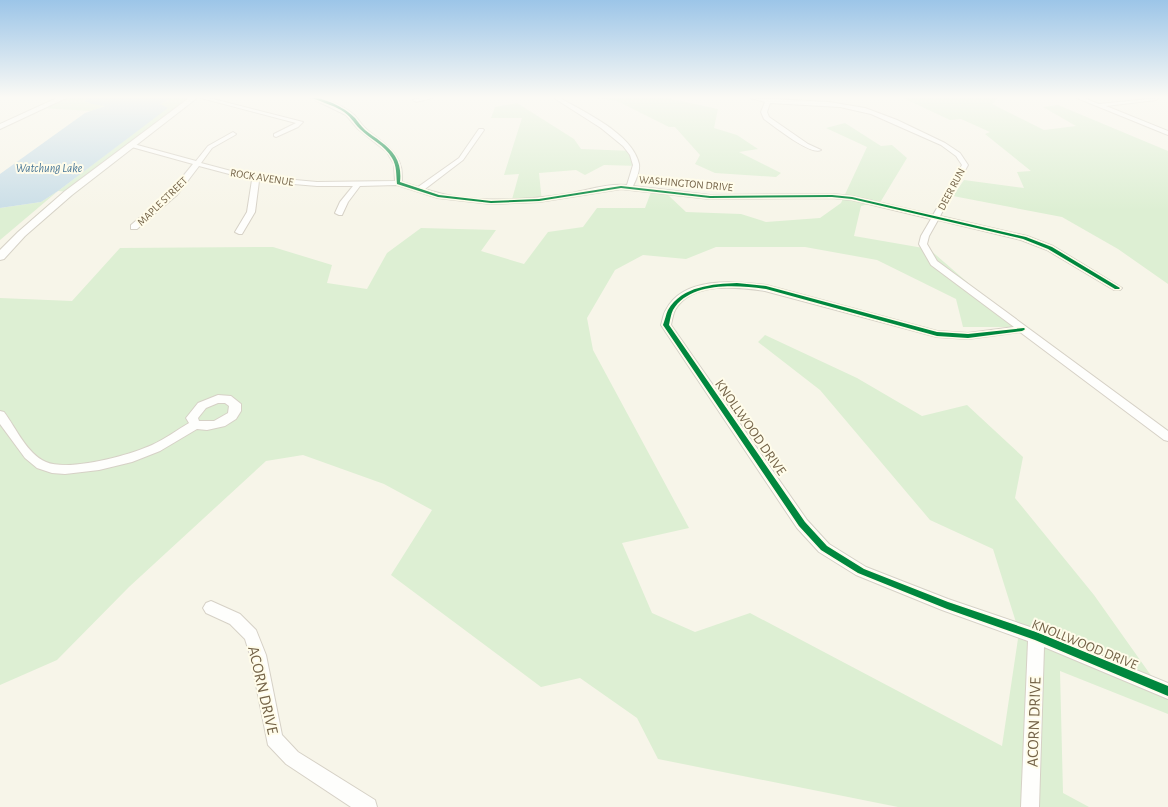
<svg xmlns="http://www.w3.org/2000/svg" width="1168" height="807" font-family="'Alegreya Sans',sans-serif">
<rect width="100%" height="100%" fill="#f7f5e9"/>
<g fill="#ddefd3">
<polygon points="62,98 90,98 84,101 92,104 107,105 91,111 40,108"/>
<polygon points="172,98 193,98 69,192 58,191 0,240 0,208 41,202 58,191 167,108 160,104"/>
<polygon points="598,98 667,98 718,109 714,128 737,135 758,149 739,152 781,173 776,177 715,173 695,164 700,155 675,127 669,127 617,101"/>
<polygon points="903,98 998,98 992,104 1044,130 1076,126 1043,107 1058,105 1168,151 1168,284 1118,249 1062,217 953,196 964,180 1024,188 1017,172 1031,171 985,134 990,132 961,119 950,120"/>
<polygon points="517,103 574,139 581,149 633,151 640,166 604,165 585,175 576,170 539,173 542,202 511,203 519,174 504,175 522,118 491,118 495,107"/>
<polygon points="845,123 881,146 892,145 907,158 881,201 861,206 854,236 929,249 1019,327 963,327 956,299 877,260 805,247 716,247 686,259 643,255 615,270 587,318 593,350 689,528 622,543 652,613 695,632 750,613 1002,746 1019,632 993,549 930,520 820,390 758,342 765,335 857,378 922,416 967,405 1023,457 1015,498 1094,595 1162,691 1168,694 1168,714 1060,671 1063,793 1089,807 898,807 658,759 637,718 580,678 541,687 391,575 432,510 384,484 303,455 266,461 129,587 57,660 0,685 0,298 72,301 120,248 273,247 332,265 327,283 367,289 387,253 421,228 496,230 481,251 524,264 548,232 583,227 597,208 645,208 651,192 667,194 686,212 741,214 766,222 820,218 841,203 867,147 826,128"/>
</g>
<polygon fill="#cadee7" points="90,98 172,98 160,104 168,108 58,191 41,202 0,208 0,174 85,113 105,106 92,104 84,101"/>
<g fill="none" stroke-linecap="round" stroke-linejoin="round">
<g stroke="#d6d1c6" stroke-width="2">
<g id="street">
<polygon points="201,98 209,98 303,122 298,127 276,137 274,136 274,134 296,123"/>
<path d="M311 98C325 97 343 106 354 115 359 120 362 126 367 130 377 138 389 145 396 156 402 164 402 172 402 182L418 187 459 158 479 129H483L484 130 463 160 425 189C469 204 520 201 566 194 585 191 607 183 627 185L633 165 630 155 623 146 601 128 554 98H560C584 112 633 134 639 164 640 171 636 180 633 186L710 195 832 194 852 196 933 215 962 165 956 156 941 145 871 114 840 107 770 103 767 112 769 117 808 144 821 150C811 156 774 126 764 119L761 112 765 102 750 98 829 102 865 108 897 120 945 143 960 153 968 165 940 216 1027 236 1053 246 1122 288 1120 290H1114L1047 250 1021 240 938 220 929 236 927 244 937 261 1168 431V441L1164 440 1020 332 968 339 937 337 765 291C738 287 692 281 675 310 673 314 672 320 671 325L807 520 829 544 866 567 948 599 1036 629 1168 683V699L1044 647 1039 807H1021L1028 641 942 610 856 575 819 552 797 528 661 325C663 320 663 314 666 310 683 276 735 281 766 285L937 331 968 333 1014 327 931 265 919 244 921 236 931 219 852 200 832 198 710 199 621 189 539 202 491 204 438 198 397 185 360 186 348 202 342 215H339L335 213 340 202 353 186H317L259 181 255 212 242 234H239L235 232 247 212 252 180 199 166 177 195 137 229H131V225L171 191 193 164 128 146 127 145 130 143 196 161 208 146 233 132 236 134 235 135 212 148 201 163 250 176 317 182 395 181 394 164 387 152 358 129 346 115Z"/>
<polygon points="420,98 432,98 416,102 413,100"/>
<polygon points="1077,98 1084,98 1099,104 1159,98 1156,100 1106,106 1168,131 1168,135"/>
<path d="M218 395 231 396 241 404V411L236 419 225 426 207 430 197 429 160 451 132 462 99 470 65 474 52 473 37 468 25 458 0 424V411L4 412C16 428 27 454 46 462 69 472 130 455 152 445 165 439 177 430 189 423L186 418 198 403ZM218 403H225L229 406 228 413 214 421H199L198 418 206 408Z"/>
<polygon points="211,601 240,614 256,630 266,655 282,735 298,752 375,800 377,807 351,807 286,764 268,745 250,655 245,639 230,624 206,613 203,608 206,603"/>
</g>
</g>
<g stroke="#d6d2c7" stroke-width="2">
<g id="secondary">
<polygon points="57,98 66,98 0,129 0,124"/>
<polygon points="189,98 197,98 72,195 25,236 4,259 0,260 0,250 18,232 65,191"/>
</g>
</g>
<use href="#street" fill="#fefefc" fill-rule="evenodd"/>
<use href="#secondary" fill="#fefefc" fill-rule="evenodd"/>
<g stroke="#fffcea" stroke-width="3">
<g id="cycleway">
<path d="M312 98C324 97 347 109 355 118 358 122 361 126 365 130 375 138 388 145 395 156 400 164 401 173 400 182L439 195 491 201 539 199 621 186 710 196 832 195 852 197 1026 237 1052 247 1120 288 1119 289H1115L1048 249 1023 239 852 199 832 197 710 198 621 188 539 201 491 203 438 197 397 184C396 175 397 166 392 158 385 145 370 139 360 129 353 122 351 116 341 110 332 105 322 102 312 98Z"/>
<path d="M737 283 766 286 937 332 968 334 1024 328 1025 329 1024 330 1022 331 968 338 937 336 766 289C738 285 690 281 673 310 671 314 670 320 669 325L805 522 827 546 864 569 948 602 1036 632 1168 686V696L1035 640 947 609 858 573 821 550 799 526 663 325C665 320 666 314 668 310 682 286 713 284 737 283Z"/>
</g>
</g>
<use href="#cycleway" fill="#00873e" fill-rule="evenodd"/>
</g>
<linearGradient id="sky" x2="0" y2="1"><stop stop-color="#9cc5e8"/><stop offset="0.46" stop-color="#fbfaf5"/><stop offset="1" stop-color="#fbfaf5" stop-opacity="0"/></linearGradient>
<rect width="1168" height="211" fill="url(#sky)"/>
<g text-anchor="middle" stroke-width="4" stroke-linejoin="round" paint-order="stroke">
<g font-size="11" fill="#756449" stroke="#fffcea">
<text transform="translate(262 177) rotate(9)" y="4">ROCK AVENUE</text>
<text transform="translate(686 183) rotate(5)" y="4">WASHINGTON DRIVE</text>
<text transform="translate(951 189) rotate(-62)" y="4">DEER RUN</text>
<text transform="translate(162 201) rotate(-44)" y="4">MAPLE STREET</text>
</g>
<g font-size="12" font-style="italic" fill="#487697" stroke="#fffcea">
<text x="49" y="172">Watchung Lake</text>
</g>
<g font-size="14" fill="#756449" stroke="#fffcea">
<text transform="translate(751 427) rotate(55)" y="5">KNOLLWOOD DRIVE</text>
<text transform="translate(1085 644) rotate(22)" y="5">KNOLLWOOD DRIVE</text>
</g>
<g font-size="16" fill="#756449" stroke="#fffcea">
<text transform="translate(264 690) rotate(77)" y="6">ACORN DRIVE</text>
<text transform="translate(1033 722) rotate(-88)" y="6">ACORN DRIVE</text>
</g>
</g>
</svg>
